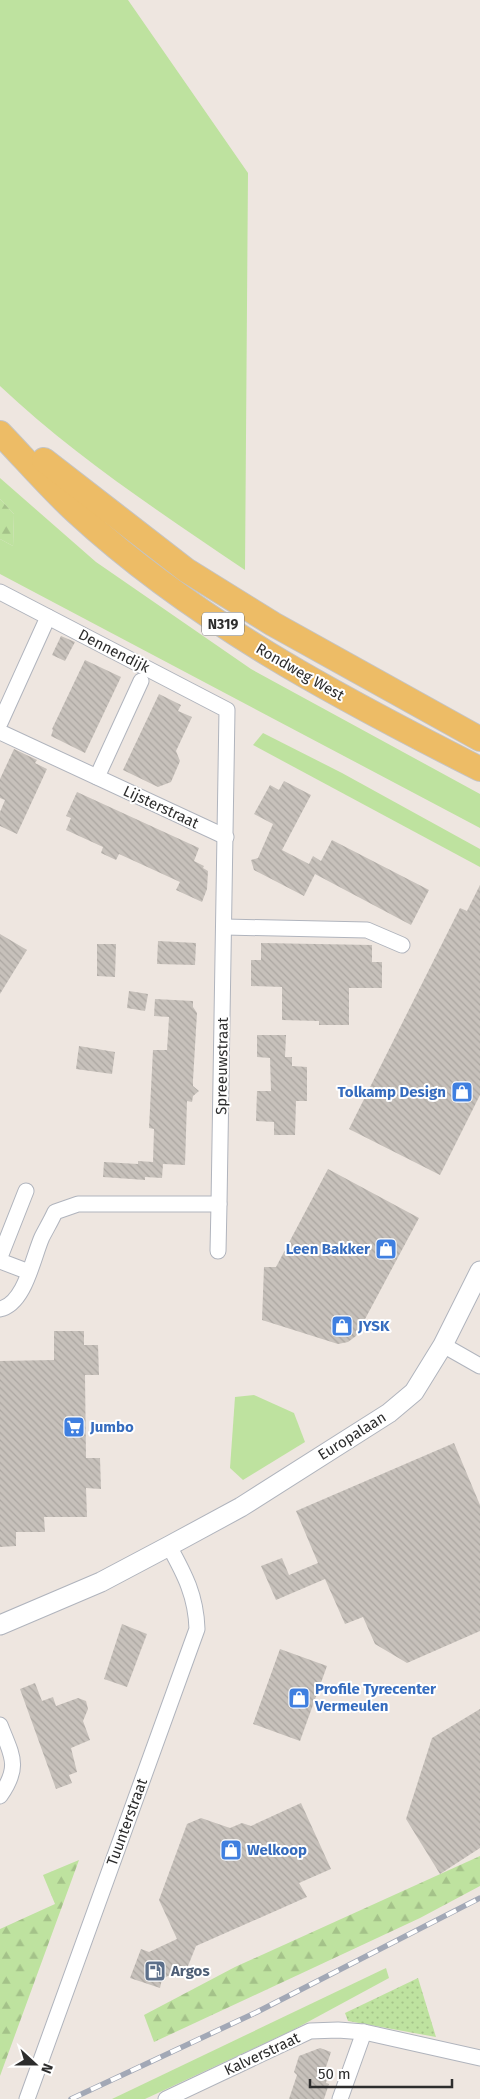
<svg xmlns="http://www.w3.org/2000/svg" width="480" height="2099" font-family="'Fira Sans',sans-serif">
<defs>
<pattern id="forest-firs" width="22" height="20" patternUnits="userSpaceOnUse" patternTransform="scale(1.25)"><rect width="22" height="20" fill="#bee29f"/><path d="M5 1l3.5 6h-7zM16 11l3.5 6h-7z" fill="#a4c289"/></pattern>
<pattern id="park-dots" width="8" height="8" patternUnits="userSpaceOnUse" patternTransform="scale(1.25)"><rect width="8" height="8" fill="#bee29f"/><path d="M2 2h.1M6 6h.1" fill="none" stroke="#a4c289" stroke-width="1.8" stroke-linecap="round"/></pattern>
<pattern id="building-back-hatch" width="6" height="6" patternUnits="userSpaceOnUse" patternTransform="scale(1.25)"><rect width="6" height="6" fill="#c7c1bb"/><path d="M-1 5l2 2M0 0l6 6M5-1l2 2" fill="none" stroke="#aba6a1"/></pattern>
</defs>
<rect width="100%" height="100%" fill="#eee6e0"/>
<g fill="#bee29f">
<path d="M0 0H128L248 173 245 570C161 513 74 456 0 386Z"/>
<polygon points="0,478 96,562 251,669 480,794 480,828 0,574 0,539 13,546 14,514 0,499"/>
<polygon points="263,733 342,773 480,849 480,867 253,745"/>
<polygon points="254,1395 294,1413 305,1442 243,1480 230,1468 235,1397"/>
<polygon points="386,1968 389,1978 293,2030 145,2099 112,2099"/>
</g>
<g fill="url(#forest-firs)">
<polygon points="0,499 14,514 13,546 0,539"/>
<polygon points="480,1856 480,1886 420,1918 154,2042 144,2015 235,1967"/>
<polygon points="79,1860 0,2076 0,1929 55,1904 43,1875"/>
</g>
<polygon fill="url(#park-dots)" points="418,1978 436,2037 348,2021 345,2013"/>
<g fill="url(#building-back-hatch)">
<polygon points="61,636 75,642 65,661 52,655"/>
<polygon points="85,660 121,677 85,753 51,736 53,730 52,729"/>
<polygon points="159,694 181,705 178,711 192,717 176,751 180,761 171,782 158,787 123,770"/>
<polygon points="14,749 37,760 35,763 47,769 17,834 0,826 0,812 5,800 0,798 0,779"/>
<polygon points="284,781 311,795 282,850 309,864 313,856 321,861 332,840 429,890 411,925 315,874 304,896 254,870 251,860 258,858 273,824 254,814 270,785 279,790"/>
<polygon points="77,792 199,848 194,861 204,866 203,868 208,871 207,889 202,902 176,890 180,882 119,854 116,860 101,853 103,847 66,830 71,818 66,816"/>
<polygon points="480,885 480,1095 440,1175 349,1129 460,908 467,911"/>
<polygon points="0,934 27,950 0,994"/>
<polygon points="158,941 196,943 195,965 157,964"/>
<polygon points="261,943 372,945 372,962 382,962 382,988 349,988 349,1025 319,1025 319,1021 282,1020 282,987 251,986 251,960 261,960"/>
<polygon points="97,944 116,944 115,977 97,976"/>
<polygon points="129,991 148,994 145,1011 127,1008"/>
<polygon points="155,999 193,1001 193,1007 197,1013 193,1080 193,1086 199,1091 193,1096 192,1102 187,1101 185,1165 163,1164 162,1178 145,1177 145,1180 103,1177 104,1162 138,1164 138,1161 153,1162 154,1129 149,1128 153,1050 167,1050 169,1017 154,1016"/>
<polygon points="257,1035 286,1035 285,1057 292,1057 292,1066 307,1067 307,1101 296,1101 295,1135 274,1135 274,1122 256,1121 257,1091 271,1091 270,1058 257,1057"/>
<polygon points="79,1046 115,1052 112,1074 76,1069"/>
<polygon points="328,1169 419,1218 356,1336 348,1342 338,1344 262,1320 264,1267 276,1267"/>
<polygon points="54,1331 84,1331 84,1345 98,1345 99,1375 85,1375 86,1458 100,1458 101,1489 86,1488 87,1517 44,1517 45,1532 16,1532 16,1546 0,1547 0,1361 54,1360"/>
<polygon points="454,1443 480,1505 480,1631 407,1663 375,1644 363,1617 345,1624 325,1579 276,1600 261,1566 282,1558 289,1575 318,1563 296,1511"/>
<polygon points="122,1624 147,1634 127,1687 104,1679"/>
<polygon points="280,1649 327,1666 300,1741 253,1724"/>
<polygon points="35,1683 42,1701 53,1697 56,1706 78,1698 86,1701 88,1709 83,1721 90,1740 71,1748 77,1772 69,1775 72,1783 56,1789 20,1689"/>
<polygon points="480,1709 480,1848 440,1874 406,1819 432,1738"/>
<polygon points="301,1803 331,1869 299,1883 307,1897 196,1946 188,1966 162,1979 160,1988 130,1978 141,1949 149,1952 177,1939 159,1900 187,1824 201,1818 230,1828 242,1823 251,1826"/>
<polygon points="320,2048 331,2052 323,2076 327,2078 326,2083 329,2084 324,2099 289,2099 297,2075 294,2072 299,2056"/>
</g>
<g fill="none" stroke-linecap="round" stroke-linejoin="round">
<g stroke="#b0b4bd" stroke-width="17">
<g id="minor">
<path d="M0 592 227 710 219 1204H78L55 1212C51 1221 46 1229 42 1237 33 1257 25 1304 0 1309"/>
<polyline points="0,723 48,617"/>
<polyline points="0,732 226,837"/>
<polyline points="97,777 141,681"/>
<polyline points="225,927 367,930 402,945"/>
<polyline points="218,1251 219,1204"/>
<polyline points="0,1257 26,1191"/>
<polyline points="0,1261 29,1272"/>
<polyline points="443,1345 480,1366"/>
<path d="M0 1725C12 1756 21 1766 0 1796"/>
<path d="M27 2099 197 1629C196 1596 185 1575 169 1546"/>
<polyline points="166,2099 310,2031 338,2030 364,2032 480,2058"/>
<polyline points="340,2099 364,2032"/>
</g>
</g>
<g stroke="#b0b4bd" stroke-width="21">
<polyline id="tertiary" points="0,1625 101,1582 169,1546 241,1507 389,1413 414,1392 443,1345 480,1271"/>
</g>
<g stroke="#c4c4c4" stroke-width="26">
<g id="primary">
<path d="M0 433C25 459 49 487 76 512 194 621 338 697 480 769"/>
<polyline points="44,460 186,570 273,624 480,739"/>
</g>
</g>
<use href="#minor" stroke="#fff" stroke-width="15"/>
<use href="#tertiary" stroke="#fff" stroke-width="19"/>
<use href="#primary" stroke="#edbc66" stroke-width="24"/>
<g stroke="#a2a8b6" stroke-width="5.5">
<polyline id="rail" points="71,2099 257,2012 480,1898"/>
</g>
<use href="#rail" stroke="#fff" stroke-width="4" stroke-dasharray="11" stroke-linecap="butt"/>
</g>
<defs>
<g id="shop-square" transform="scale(1.125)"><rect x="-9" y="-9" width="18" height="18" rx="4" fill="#3f7fe0" stroke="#fff"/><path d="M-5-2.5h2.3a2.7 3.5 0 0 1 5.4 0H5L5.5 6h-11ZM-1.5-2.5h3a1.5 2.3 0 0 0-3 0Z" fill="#fff"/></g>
<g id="supermarket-square" transform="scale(1.125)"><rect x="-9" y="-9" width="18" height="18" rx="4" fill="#3f7fe0" stroke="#fff"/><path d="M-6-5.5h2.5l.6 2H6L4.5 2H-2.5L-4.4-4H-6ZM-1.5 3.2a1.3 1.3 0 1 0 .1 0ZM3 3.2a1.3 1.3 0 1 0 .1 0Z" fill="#fff"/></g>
<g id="fuel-square" transform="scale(1.125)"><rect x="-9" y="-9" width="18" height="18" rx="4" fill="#5c6f8a" stroke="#fff"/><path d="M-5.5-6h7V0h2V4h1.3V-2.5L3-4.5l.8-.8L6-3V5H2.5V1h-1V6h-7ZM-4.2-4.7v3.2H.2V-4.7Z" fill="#fff"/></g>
</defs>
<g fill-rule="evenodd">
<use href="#shop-square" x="462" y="1092"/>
<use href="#shop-square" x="386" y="1249"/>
<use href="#shop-square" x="342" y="1326"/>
<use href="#supermarket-square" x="74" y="1427"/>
<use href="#shop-square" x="299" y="1698"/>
<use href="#shop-square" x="231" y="1850"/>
<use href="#fuel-square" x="155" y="1971"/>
</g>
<g text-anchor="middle" stroke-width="4" stroke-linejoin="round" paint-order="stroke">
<rect fill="#fff" stroke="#6c6c6c" stroke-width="1" x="202" y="612.5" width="42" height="23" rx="4"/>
<g font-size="14" font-weight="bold" fill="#2d2d2d">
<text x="223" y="629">N319</text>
</g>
<g font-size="15" fill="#2d2d2d" stroke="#fff">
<text transform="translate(114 651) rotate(27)" y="5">Dennendijk</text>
<text transform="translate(300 672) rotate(30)" y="5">Rondweg West</text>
<text transform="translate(161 807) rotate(25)" y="5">Lijsterstraat</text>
<text transform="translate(222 1066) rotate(-89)" y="5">Spreeuwstraat</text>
<text transform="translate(352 1436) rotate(-32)" y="5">Europalaan</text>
<text transform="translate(127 1822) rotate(-70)" y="5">Tuunterstraat</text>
<text transform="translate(262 2054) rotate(-25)" y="5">Kalverstraat</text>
</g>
<g font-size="15" font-weight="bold" fill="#366cbe" stroke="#fff" text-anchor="start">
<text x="446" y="1097" text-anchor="end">Tolkamp Design</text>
<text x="370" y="1254" text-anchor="end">Leen Bakker</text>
<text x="358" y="1331">JYSK</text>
<text x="90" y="1432">Jumbo</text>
<text x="315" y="1694">Profile Tyrecenter<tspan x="315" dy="17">Vermeulen</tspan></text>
<text x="247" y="1855">Welkoop</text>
</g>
<g font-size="15" font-weight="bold" fill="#4e5e75" stroke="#fff" text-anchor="start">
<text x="171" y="1976">Argos</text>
</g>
</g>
<g transform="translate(35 2064) rotate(111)" stroke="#ffffff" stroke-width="4" paint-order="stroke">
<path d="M0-4L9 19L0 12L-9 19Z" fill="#2d2d2d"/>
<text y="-8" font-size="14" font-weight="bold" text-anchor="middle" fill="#2d2d2d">N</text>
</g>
<path d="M310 2079v8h142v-8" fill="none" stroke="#2d2d2d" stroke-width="2.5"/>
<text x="318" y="2079" font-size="15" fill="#2d2d2d" stroke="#ffffff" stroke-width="4" paint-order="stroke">50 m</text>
</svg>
